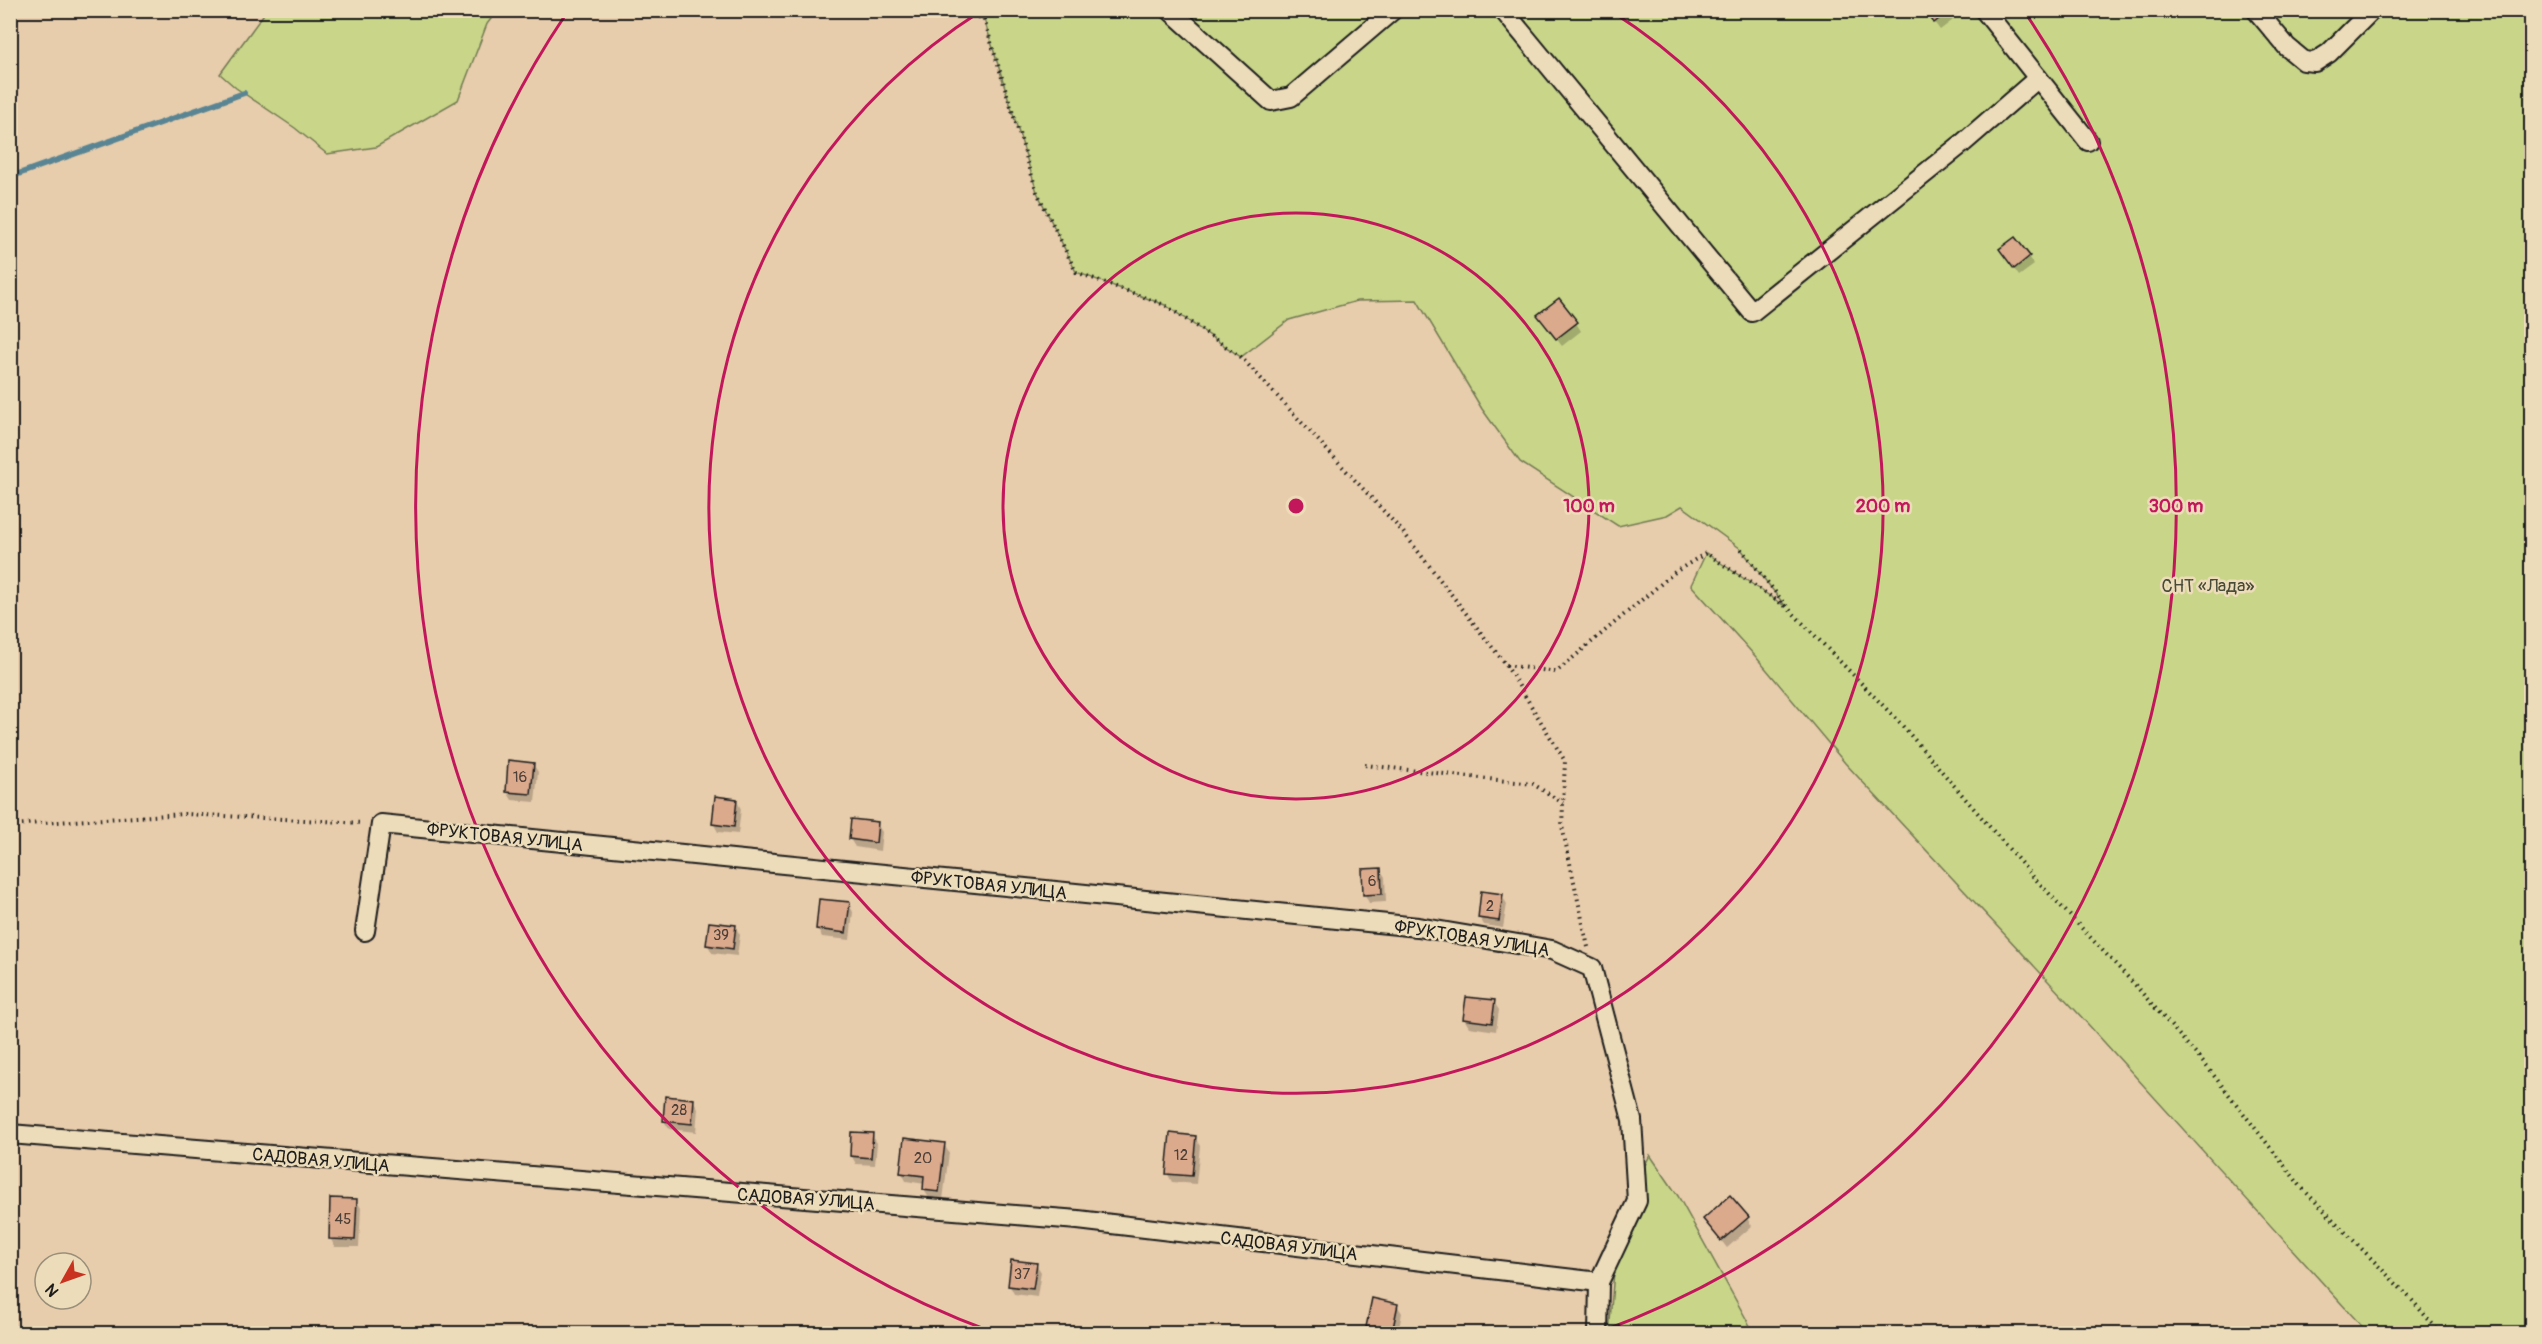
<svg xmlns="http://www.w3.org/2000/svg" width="2542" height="1344" font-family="Pangolin,sans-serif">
<rect width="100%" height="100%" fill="#e8cdac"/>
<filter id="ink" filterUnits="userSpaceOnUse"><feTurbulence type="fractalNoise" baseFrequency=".0167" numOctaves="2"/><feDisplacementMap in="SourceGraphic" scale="12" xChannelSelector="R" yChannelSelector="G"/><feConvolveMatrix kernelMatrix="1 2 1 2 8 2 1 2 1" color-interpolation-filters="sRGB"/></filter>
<g filter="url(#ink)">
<g fill="#c9d689" stroke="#727952" stroke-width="1.5">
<polygon points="266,11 266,10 497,11 487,24 458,100 376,147 327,154 295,128 236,88 220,74"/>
<polygon points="949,11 2531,11 2531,1333 2368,1333 2076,1011 1845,763 1756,657 1691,585 1706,553 1786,607 1741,549 1682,506 1667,515 1618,526 1520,462 1482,409 1417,300 1357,301 1289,320 1241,357 1165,305 1076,272 1037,192 984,19"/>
<polygon points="1650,1155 1678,1196 1754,1333 1609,1334 1618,1220"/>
</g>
<g fill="#0003">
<polygon points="1925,10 1959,10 1961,14 1940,30"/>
<polygon points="2015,239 2034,265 2019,276 2001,250"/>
<polygon points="1539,316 1576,323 1581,331 1562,346"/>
<polygon points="533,764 538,772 535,802 512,800 507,792"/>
<polygon points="737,801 741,809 738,834 718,832 713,823"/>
<polygon points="877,824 882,832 880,851 855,847 850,839"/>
<polygon points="1380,869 1385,877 1386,902 1369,903 1365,895"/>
<polygon points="1502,896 1507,904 1503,928 1484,925 1479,917"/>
<polygon points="849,904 853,912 850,940 822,937 818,929"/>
<polygon points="735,926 740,935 737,956 712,953 708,945"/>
<polygon points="1494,1002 1499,1010 1496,1031 1469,1027 1464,1019"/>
<polygon points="693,1100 698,1108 696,1132 669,1129 664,1121"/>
<polygon points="872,1135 877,1143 875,1165 856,1164 851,1155"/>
<polygon points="1195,1138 1200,1146 1196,1184 1172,1182 1167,1173"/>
<polygon points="944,1144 949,1153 943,1200 929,1198 924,1190 925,1184 906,1181 902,1173"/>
<polygon points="356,1200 361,1208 359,1247 335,1247 330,1238"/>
<polygon points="1747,1218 1752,1226 1727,1248 1705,1220"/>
<polygon points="1036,1264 1041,1272 1037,1297 1014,1294 1010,1286"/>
<polygon points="1397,1305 1402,1313 1398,1334 1372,1334 1368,1327"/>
</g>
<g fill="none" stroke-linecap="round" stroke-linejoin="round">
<polyline stroke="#598493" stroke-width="6" points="10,177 244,93"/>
</g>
<g fill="#dbaa8d" stroke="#1c1c1c" stroke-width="1.5">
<polygon points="1925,10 1950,10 1934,23"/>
<polygon points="2015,237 2030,256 2014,269 1999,249"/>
<polygon points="1559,298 1578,322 1556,339 1537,315"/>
<polygon points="508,760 534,763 531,794 506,792"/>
<polygon points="715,796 737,799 734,827 712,824"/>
<polygon points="851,819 878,822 876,843 849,839"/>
<polygon points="1381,868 1382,894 1363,895 1362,869"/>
<polygon points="1481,891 1503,894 1499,921 1478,918"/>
<polygon points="819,899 850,902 846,933 816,929"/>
<polygon points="709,922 736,925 733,949 706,945"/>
<polygon points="1466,997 1495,1000 1492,1023 1463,1019"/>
<polygon points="665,1096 694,1099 692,1124 663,1121"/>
<polygon points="851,1132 873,1133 871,1158 850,1156"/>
<polygon points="1170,1133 1196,1136 1192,1176 1166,1174"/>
<polygon points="904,1138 945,1143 939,1192 923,1190 924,1176 900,1173"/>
<polygon points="1730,1195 1749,1217 1721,1241 1703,1219"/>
<polygon points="330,1198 357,1199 355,1240 329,1239"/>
<polygon points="1011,1260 1037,1263 1033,1289 1008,1286"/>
<polygon points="1372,1298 1398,1304 1392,1333 1366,1327"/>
</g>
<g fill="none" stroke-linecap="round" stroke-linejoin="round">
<g stroke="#1c1c1c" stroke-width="22">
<g id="minor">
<polyline points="1170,10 1271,101 1291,97 1393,10"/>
<polyline points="1503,10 1752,312 1963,143 2038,78"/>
<polyline points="1984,10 2088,141"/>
<polyline points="2256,10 2287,47 2304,61 2315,62 2329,53 2372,10"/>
<polyline points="365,931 381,824 1418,927 1552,950 1592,968 1632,1120 1637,1201 1599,1282 1598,1334"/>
<polyline points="10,1134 1078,1220 1599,1282"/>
</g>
</g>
<g stroke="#1c1c1c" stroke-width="4" stroke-dasharray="1.5 4.5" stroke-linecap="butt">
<polyline points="949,10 984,19 1037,192 1076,272 1165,305 1241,357 1403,532 1506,665 1556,672 1675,572 1706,553 1788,608"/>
<polyline points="1741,549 1788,608 1900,723 2027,870 2136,986 2208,1068 2302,1188 2411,1299 2441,1334"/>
<polyline points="1506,665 1565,761 1562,826 1588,947"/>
<polyline points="1365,765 1533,784 1563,803"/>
<polyline points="10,825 184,814 363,823"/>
</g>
<use href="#minor" stroke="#eddcb9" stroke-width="18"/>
</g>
</g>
<g fill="none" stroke="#c2185b" stroke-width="3">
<circle cx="1296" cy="506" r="293"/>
<path d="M1611 11A587 587 0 1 1 981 11"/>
<path d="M995 1333A880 880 0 0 1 566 14M2026 14A880 880 0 0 1 1597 1333"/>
</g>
<g text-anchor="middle" stroke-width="5" stroke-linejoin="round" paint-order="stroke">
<g font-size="15" fill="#4c4038">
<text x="520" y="782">16</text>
<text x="1372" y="886">6</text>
<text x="1490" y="911">2</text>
<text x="721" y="940">39</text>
<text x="679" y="1115">28</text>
<text x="1181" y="1160">12</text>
<text x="923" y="1163">20</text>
<text x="343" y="1224">45</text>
<text x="1022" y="1279">37</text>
</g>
<g font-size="18" fill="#474a37" stroke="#eddcb9">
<text x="2208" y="592">СНТ «Лада»</text>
</g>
<g font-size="18" fill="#1c1c1c" stroke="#eddcb9">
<text transform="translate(505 837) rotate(6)" y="6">ФРУКТОВАЯ УЛИЦА</text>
<text transform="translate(989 885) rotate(6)" y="6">ФРУКТОВАЯ УЛИЦА</text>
<text transform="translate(1472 938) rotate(9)" y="6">ФРУКТОВАЯ УЛИЦА</text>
<text transform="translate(321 1160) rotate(5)" y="6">САДОВАЯ УЛИЦА</text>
<text transform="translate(806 1199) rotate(4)" y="6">САДОВАЯ УЛИЦА</text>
<text transform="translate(1289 1246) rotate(7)" y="6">САДОВАЯ УЛИЦА</text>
</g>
</g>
<circle cx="1296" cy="506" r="9" fill="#c2185b" stroke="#eddcb9" stroke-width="3"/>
<g font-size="18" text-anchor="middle" font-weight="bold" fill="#c2185b" stroke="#eddcb9" stroke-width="5" stroke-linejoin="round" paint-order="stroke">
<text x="1589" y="512">100 m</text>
<text x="1883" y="512">200 m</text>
<text x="2176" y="512">300 m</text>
</g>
<rect width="2542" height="1344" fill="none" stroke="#eddcb9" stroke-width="36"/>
<rect x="18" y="18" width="2506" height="1308" fill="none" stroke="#1c1c1c" stroke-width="2" filter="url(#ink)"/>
<g transform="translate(63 1281) rotate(230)"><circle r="28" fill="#eddcb9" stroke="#998f7a" stroke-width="1.5"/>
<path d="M0-4.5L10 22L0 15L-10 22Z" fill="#c8321e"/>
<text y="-9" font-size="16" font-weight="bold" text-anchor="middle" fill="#1c1c1c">N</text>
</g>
</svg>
